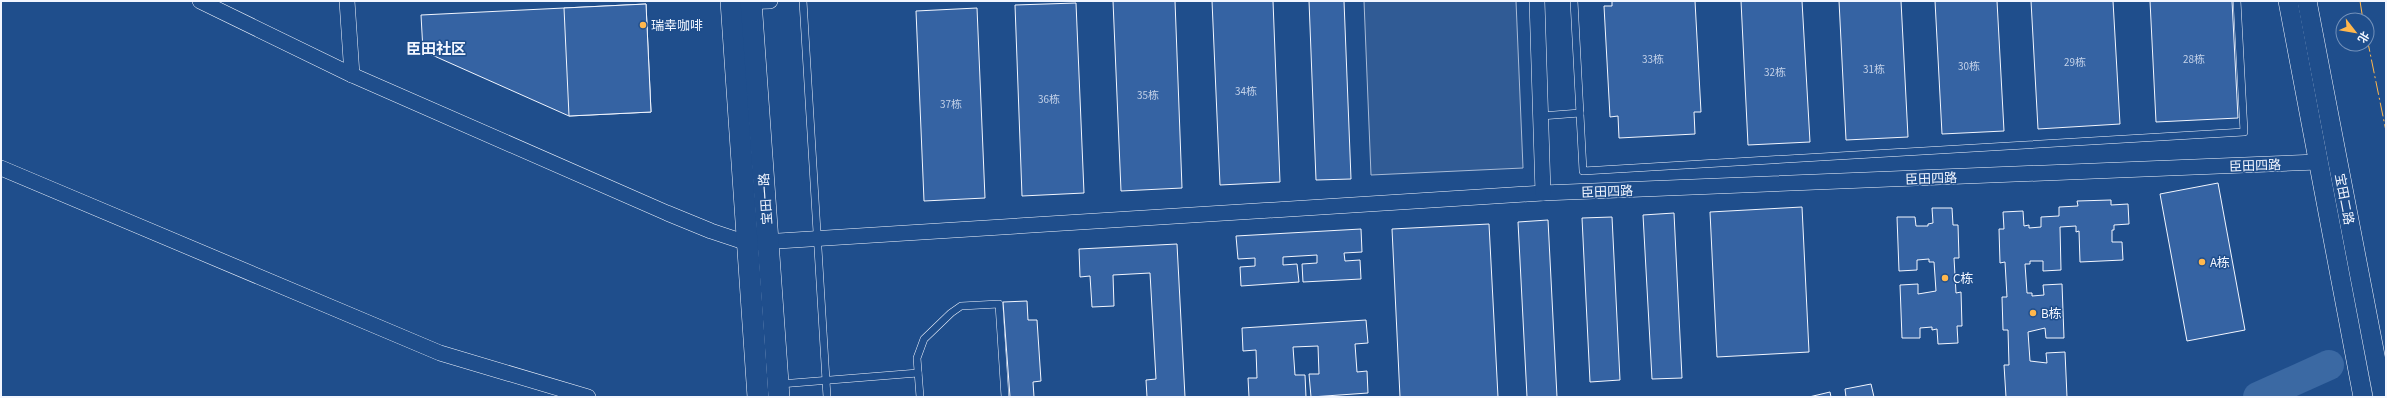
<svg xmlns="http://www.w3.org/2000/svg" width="2387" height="398" font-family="'Source Sans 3','Noto Sans SC',sans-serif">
<rect width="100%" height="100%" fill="#1f4e8c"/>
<polygon fill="#305b95" stroke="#a8bbd7" points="1364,1 1516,1 1523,168 1371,175"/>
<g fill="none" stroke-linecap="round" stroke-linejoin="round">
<polyline stroke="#3b69a3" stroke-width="30" points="2258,397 2329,365"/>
</g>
<g fill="#3563a3" stroke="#f2f6ff">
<polygon points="1113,1 1175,1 1182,188 1121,191"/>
<polygon points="1212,1 1273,1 1280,182 1220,185"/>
<polygon points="1309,1 1344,1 1351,179 1316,180"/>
<polygon points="1612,1 1695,1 1701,112 1694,112 1695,134 1619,138 1618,116 1610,117 1604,6 1612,6"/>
<polygon points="1741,1 1802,1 1810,142 1748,145"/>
<polygon points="1839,1 1901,1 1908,137 1846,140"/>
<polygon points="1935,1 1997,1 2004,131 1942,134"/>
<polygon points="2031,1 2113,1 2120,124 2038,129"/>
<polygon points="2150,1 2232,1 2238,118 2156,122"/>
<polygon points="1076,3 1084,193 1022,196 1015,5"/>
<polygon points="646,4 651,112 569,116 423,51 421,15"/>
<polygon points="646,4 651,112 569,116 564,8"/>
<polygon points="977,8 985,198 924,201 916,11"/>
<polygon points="2218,183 2245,330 2187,341 2160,194"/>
<polygon points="2111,200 2111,205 2128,204 2129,224 2114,225 2114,230 2112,230 2112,242 2122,242 2123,260 2080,262 2079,231 2076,232 2076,226 2060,227 2061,270 2043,271 2043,261 2030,261 2030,264 2025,264 2027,293 2032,293 2032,296 2044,295 2043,285 2062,284 2064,338 2046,338 2045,328 2028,332 2030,361 2047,363 2046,353 2065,352 2067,397 2006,397 2004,365 2009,365 2008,330 2003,330 2002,297 2007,297 2005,262 2000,263 1999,229 2004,229 2003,212 2023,211 2024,226 2029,225 2029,228 2041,227 2041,217 2059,216 2059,207 2078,206 2077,201"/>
<polygon points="1802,207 1809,352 1717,357 1710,212"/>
<polygon points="1932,208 1952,208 1953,225 1958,225 1959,258 1954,258 1956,293 1961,292 1962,326 1957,326 1958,343 1938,344 1937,329 1932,330 1932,327 1920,328 1920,338 1902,338 1900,285 1918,284 1918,294 1936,291 1934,262 1929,262 1929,259 1917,260 1917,270 1899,271 1897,217 1915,217 1916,226 1928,226 1928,224 1933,223"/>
<polygon points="1674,213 1682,378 1652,379 1643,215"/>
<polygon points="1612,217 1620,380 1590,382 1582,218"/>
<polygon points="1548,220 1557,397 1527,397 1518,222"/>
<polygon points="1489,224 1498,397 1400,397 1392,229"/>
<polygon points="1361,229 1362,252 1344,253 1345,261 1360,260 1361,279 1303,282 1302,264 1317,263 1317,255 1283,257 1283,265 1297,264 1299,282 1241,286 1240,267 1255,266 1255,258 1238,259 1236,236"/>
<polygon points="1177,244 1185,397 1147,397 1146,380 1156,379 1150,273 1113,275 1114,306 1092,307 1090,276 1080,277 1079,249"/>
<polygon points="1027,301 1028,320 1037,320 1041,381 1033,382 1034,397 1010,397 1003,302"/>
<polygon points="1366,320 1368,343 1355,344 1357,372 1367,371 1368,393 1311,397 1309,374 1319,374 1318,346 1293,347 1295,375 1305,375 1306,397 1249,397 1248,378 1257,378 1256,350 1243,351 1242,328"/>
<polygon points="1871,384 1874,397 1846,397 1845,389"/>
<polygon points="1830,392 1831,397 1809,397"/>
</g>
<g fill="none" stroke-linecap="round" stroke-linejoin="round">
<g stroke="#f2f6ff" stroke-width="8">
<g id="service">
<polyline points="803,1 827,397"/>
<polyline points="1574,1 1583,171 2244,132 2237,1"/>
<polyline points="1541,116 1580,113"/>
<polyline points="780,384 918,373"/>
<polyline points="920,397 917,358 924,339 951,313 961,306 999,304 1005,397"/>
</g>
</g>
<g stroke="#f2f6ff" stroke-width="16">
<g id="minor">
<polyline points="200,1 352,75 667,213 711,231 747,243 1543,193 2318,162"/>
<polyline points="347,1 352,75"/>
<polyline points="1537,1 1543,193"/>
<polyline points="742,2 770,1"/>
<polyline points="1,168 440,353 588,397"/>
</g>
</g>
<g stroke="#f2f6ff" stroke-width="20">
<g id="tertiary">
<polyline points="2288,1 2363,397"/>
<polyline points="2307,1 2383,397"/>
</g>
</g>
<g stroke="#f2f6ff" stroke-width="22">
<g id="secondary">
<polyline points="731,1 758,397"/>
<polyline points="751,1 779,397"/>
</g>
</g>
<use href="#service" stroke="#1f4e8c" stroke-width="7"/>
<use href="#minor" stroke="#1f4e8c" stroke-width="15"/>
<use href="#tertiary" stroke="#1f4e8c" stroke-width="19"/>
<use href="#secondary" stroke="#1f4e8c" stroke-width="21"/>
<g stroke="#ffb74d" stroke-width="1" stroke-dasharray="14 3 2 3" stroke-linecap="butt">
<polyline points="2360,1 2363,20"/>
<polyline points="2367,38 2386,131"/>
</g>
</g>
<g fill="#ffb74d" stroke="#1f4e8c" stroke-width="1.5">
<circle cx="643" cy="25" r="4"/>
<circle cx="2202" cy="262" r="4"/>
<circle cx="1945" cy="278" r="4"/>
<circle cx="2033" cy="313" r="4"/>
</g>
<g text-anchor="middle" stroke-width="3" stroke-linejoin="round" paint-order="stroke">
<g font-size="11" fill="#c3d1e8">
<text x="1653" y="63">33栋</text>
<text x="2194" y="63">28栋</text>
<text x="2075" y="66">29栋</text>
<text x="1969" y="70">30栋</text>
<text x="1874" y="73">31栋</text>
<text x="1775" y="76">32栋</text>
<text x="1246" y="95">34栋</text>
<text x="1148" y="99">35栋</text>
<text x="1049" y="103">36栋</text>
<text x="951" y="108">37栋</text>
</g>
<g font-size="13" fill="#f2f6ff" stroke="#1f4e8c" text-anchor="start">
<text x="651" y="30">瑞幸咖啡</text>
<text x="2210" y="267">A栋</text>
<text x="1953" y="283">C栋</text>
<text x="2041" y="318">B栋</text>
</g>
<g font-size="13" fill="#f2f6ff" stroke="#1f4e8c">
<text transform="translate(2255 165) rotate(-2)" y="5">臣田四路</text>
<text transform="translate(1931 178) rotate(-2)" y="5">臣田四路</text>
<text transform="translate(1607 191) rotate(-2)" y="5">臣田四路</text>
<text transform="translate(765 199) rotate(-94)" y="5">宝田一路</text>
<text transform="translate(2345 199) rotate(79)" y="5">宝田二路</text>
</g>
<g font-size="15" font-weight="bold" fill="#f2f6ff" stroke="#1f4e8c">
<text x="436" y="54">臣田社区</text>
</g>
</g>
<rect width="2387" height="398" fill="none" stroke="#f2f6ff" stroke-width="4"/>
<g transform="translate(2355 32) rotate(121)"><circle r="19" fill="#1f4e8c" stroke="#7391ba"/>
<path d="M0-3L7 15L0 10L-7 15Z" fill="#ffb74d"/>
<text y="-6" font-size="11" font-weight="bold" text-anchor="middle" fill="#f2f6ff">北</text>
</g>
</svg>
